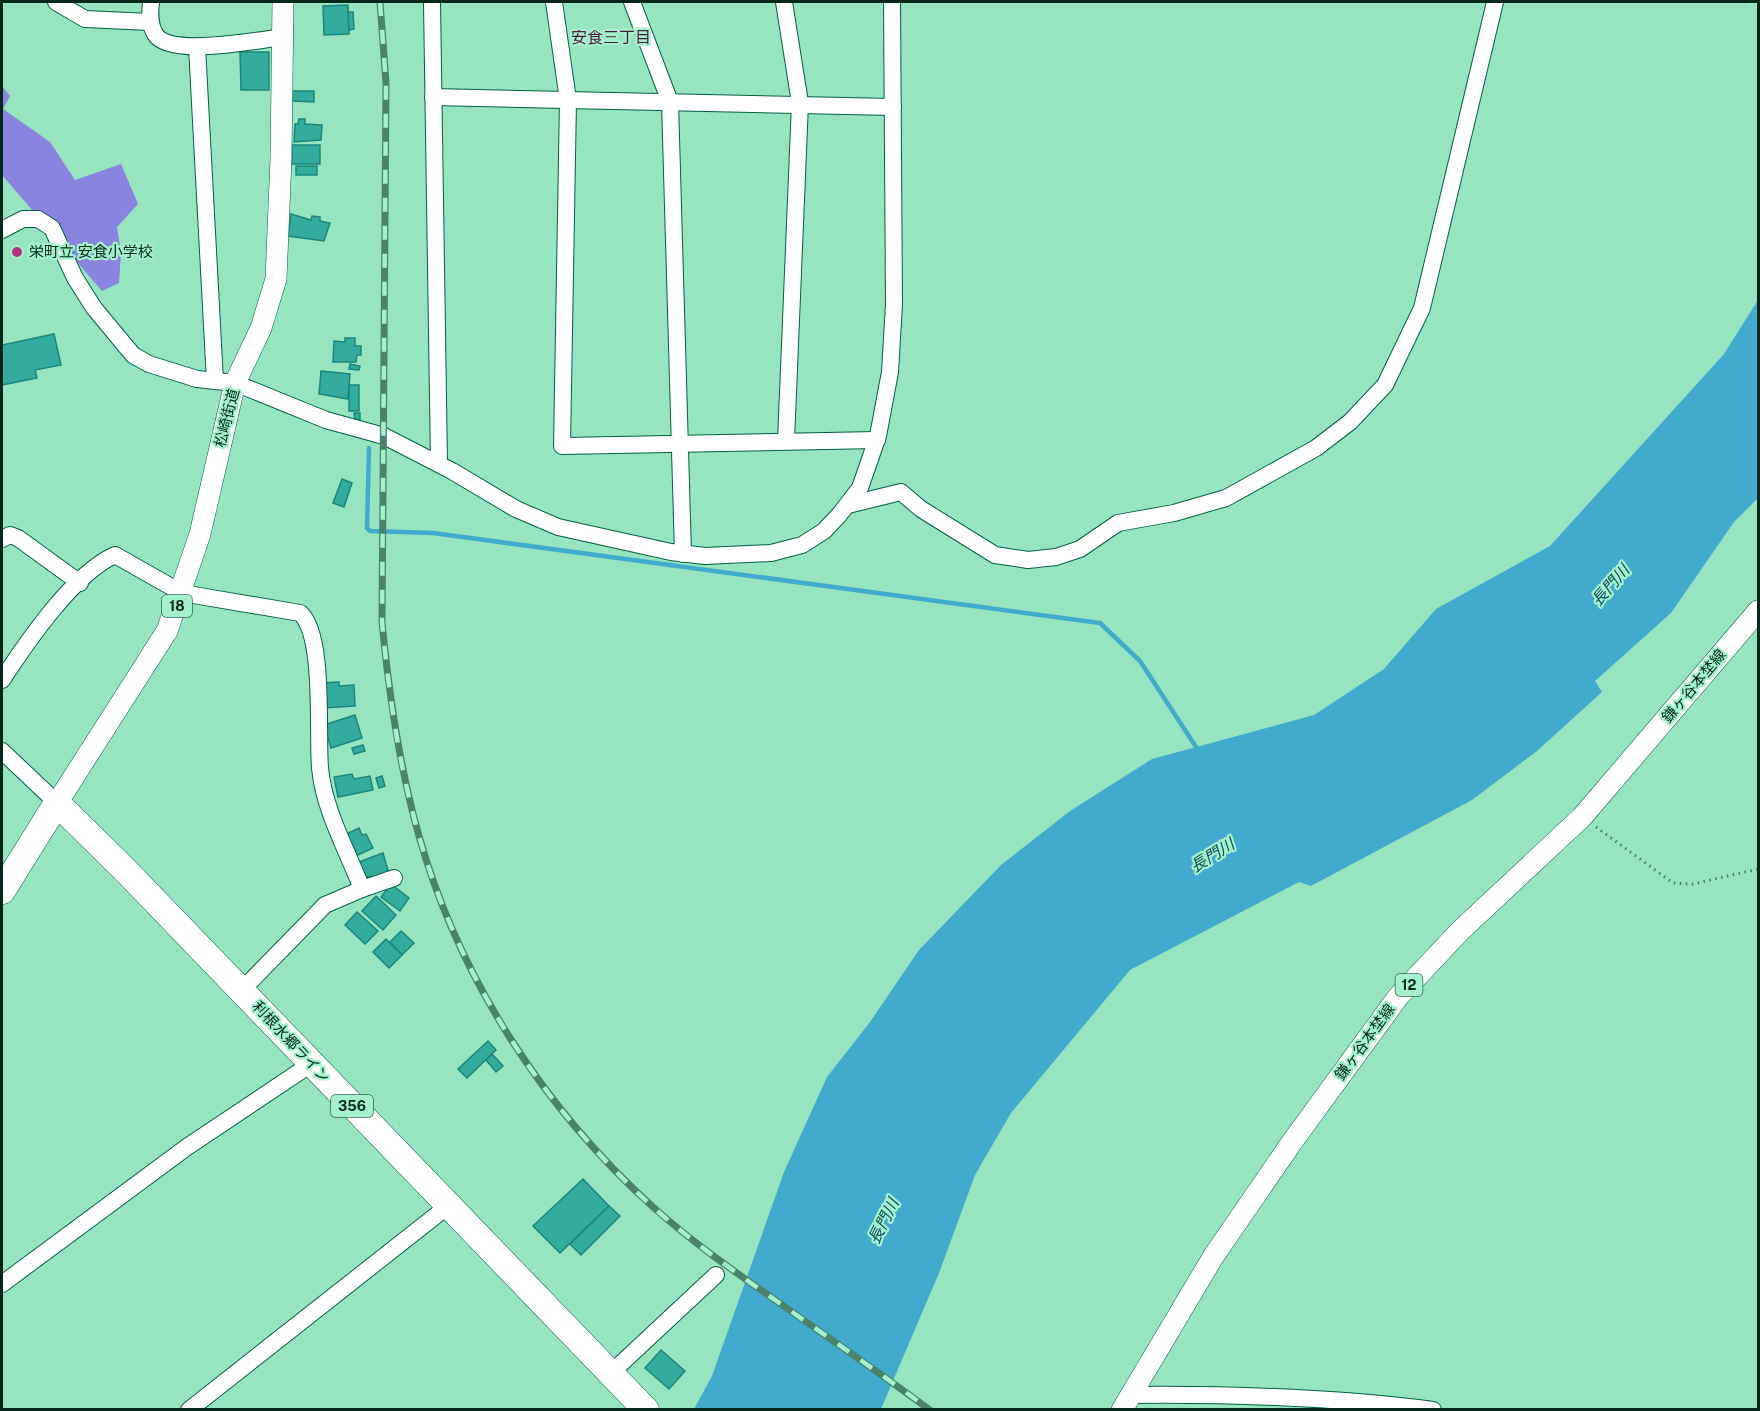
<svg xmlns="http://www.w3.org/2000/svg" width="1760" height="1411" font-family="'Public Sans','Noto Sans JP',sans-serif">
<rect width="100%" height="100%" fill="#96e5c0"/>
<polygon fill="#8884df" points="2,86 10,96 3,109 50,142 75,180 121,164 138,204 117,227 121,253 119,283 102,291 2,175"/>
<polygon fill="#42aacd" points="1758,300 1758,498 1734,522 1671,613 1595,681 1602,692 1537,751 1472,800 1311,886 1299,882 1130,970 1011,1113 975,1175 939,1273 881,1409 694,1409 712,1376 784,1172 827,1077 870,1022 919,950 1001,865 1070,811 1152,759 1314,715 1384,669 1436,609 1550,546 1724,354"/>
<g fill="none" stroke-linecap="round" stroke-linejoin="round">
<polyline stroke="#42aacd" stroke-width="4.5" points="369,448 367,528 370,531 433,533 1100,623 1140,661 1198,750"/>
</g>
<g fill="#33ac9e" stroke="#1b867b" stroke-width="1.5">
<polygon points="348,5 349,34 324,35 323,6"/>
<polygon points="348,12 353,12 354,29 349,30"/>
<polygon points="240,52 269,52 269,90 241,90"/>
<polygon points="292,91 314,91 314,102 292,101"/>
<polygon points="299,119 305,119 305,124 322,125 321,140 294,142 295,124 298,124"/>
<rect x="292" y="145" width="28" height="19"/>
<rect x="296" y="166" width="21" height="9"/>
<polygon points="291,214 311,220 312,216 320,217 320,221 330,223 324,241 288,236"/>
<polygon points="54,334 61,365 35,370 37,378 2,385 2,345"/>
<polygon points="345,338 355,338 355,346 361,346 361,355 357,355 356,362 333,362 334,341 345,342"/>
<polygon points="350,364 360,366 359,370 349,369"/>
<polygon points="321,371 350,374 348,399 319,394"/>
<rect x="349" y="385" width="10" height="26"/>
<polygon points="354,413 360,413 360,421 355,422"/>
<polygon points="342,479 352,483 344,507 333,503"/>
<polygon points="339,682 339,686 354,685 355,706 323,708 321,683"/>
<polygon points="355,715 362,738 331,748 324,725"/>
<polygon points="363,745 365,751 354,754 352,748"/>
<polygon points="352,774 354,779 370,776 373,790 338,797 334,777"/>
<polygon points="382,776 385,786 379,788 376,778"/>
<polygon points="359,828 362,835 366,834 373,848 356,856 346,834"/>
<polygon points="383,853 389,874 373,880 371,876 365,878 359,862"/>
<polygon points="391,884 409,898 400,911 381,897"/>
<polygon points="376,896 396,915 383,930 362,911"/>
<polygon points="357,912 378,931 365,944 345,925"/>
<polygon points="401,931 414,943 402,955 390,942"/>
<polygon points="386,939 402,955 389,968 373,952"/>
<polygon points="488,1041 496,1050 467,1078 458,1069"/>
<polygon points="492,1054 503,1066 496,1072 486,1060"/>
<polygon points="583,1179 609,1206 560,1253 533,1226"/>
<polygon points="609,1206 620,1216 581,1255 570,1244"/>
<polygon points="661,1350 685,1371 669,1389 645,1368"/>
</g>
<g fill="none" stroke-linecap="round" stroke-linejoin="round">
<g stroke="#016143" stroke-width="18">
<g id="minor">
<polyline points="56,2 85,19 150,22"/>
<path d="M151 2C150 12 149 24 155 34 169 58 258 40 283 37"/>
<polyline points="432,2 439,464"/>
<polyline points="554,2 568,100 562,446 877,440"/>
<polyline points="632,2 670,102 683,554"/>
<polyline points="784,2 800,103 786,441"/>
<polyline points="197,47 215,381"/>
<polyline points="433,97 893,107"/>
<polyline points="2,230 23,219 38,219 52,228 75,278 94,308 133,355 149,364 197,379 235,383 326,420 384,436 452,471 516,509 558,527 671,552 705,556 771,553 802,545 824,531 839,515 860,488 878,436 890,372 894,304 892,2"/>
<polyline points="848,505 901,492 921,509 995,555 1028,560 1056,557 1080,549 1118,523 1174,513 1226,498 1316,448 1350,422 1385,385 1422,308 1495,2"/>
<polyline points="2,539 10,535 18,538 80,583"/>
<path d="M2 680C27 642 73 574 115 555L182 593 300 613C325 634 317 733 320 768 324 810 347 850 362 889L325 905 242 990"/>
<polyline points="2,751 57,803"/>
<polyline points="362,889 394,878"/>
<polyline points="2,1284 187,1147 311,1064"/>
<polyline points="611,1373 716,1275"/>
<path d="M1130 1395C1231 1394 1333 1397 1433 1410"/>
<polyline points="189,1410 448,1206"/>
</g>
</g>
<g stroke="#016143" stroke-width="22">
<g id="major">
<polyline points="57,803 167,631 200,534 235,383 261,328 276,279 281,158 283,2"/>
<polyline points="1122,1410 1213,1257 1292,1142 1398,997 1460,931 1582,817 1758,611"/>
</g>
</g>
<g stroke="#016143" stroke-width="27">
<polyline id="highway" points="2,891 57,803 127,872 646,1410"/>
</g>
<polyline stroke="#487f67" stroke-width="3" stroke-dasharray="1.5 4.5" stroke-linecap="butt" points="1596,827 1673,883 1693,884 1758,869"/>
<use href="#minor" stroke="#fff" stroke-width="16"/>
<use href="#major" stroke="#fff" stroke-width="21"/>
<use href="#highway" stroke="#fff" stroke-width="26"/>
<g stroke="#4b836a" stroke-width="7">
<path id="rail" d="M380 2 386 83 382 622C389 695 399 766 419 836 459 978 544 1109 653 1207 692 1242 735 1272 778 1302 829 1338 880 1373 930 1410"/>
</g>
<use href="#rail" stroke="#a3f2cd" stroke-width="4.5" stroke-dasharray="14" stroke-linecap="butt"/>
</g>
<circle fill="#ae3385" stroke="#a3f2cd" stroke-width="2" cx="17" cy="252" r="6"/>
<g text-anchor="middle" stroke-width="4.5" stroke-linejoin="round" paint-order="stroke">
<g fill="#a3f2cd" stroke="#346450" stroke-width="1.5">
<rect x="162" y="595" width="30" height="22" rx="4.5"/>
<rect x="1395.5" y="974" width="27" height="22" rx="4.5"/>
<rect x="331" y="1095" width="42" height="22" rx="4.5"/>
</g>
<g font-size="14" font-weight="bold" fill="#05271a">
<text x="177" y="611">18</text>
<text x="1409" y="990">12</text>
<text x="352" y="1111">356</text>
</g>
<g font-size="15" fill="#05271a" stroke="#a3f2cd" text-anchor="start">
<text x="29" y="257">栄町立 安食小学校</text>
</g>
<g font-size="15" fill="#05271a" stroke="#a3f2cd">
<text transform="translate(227 418) rotate(-76)" y="5">松崎街道</text>
<text transform="translate(1694 686) rotate(-50)" y="5">鎌ヶ谷本埜線</text>
<text transform="translate(291 1042) rotate(47)" y="5">利根水郷ライン</text>
<text transform="translate(1365 1042) rotate(-54)" y="5">鎌ヶ谷本埜線</text>
</g>
<g font-size="16" fill="#50153c" stroke="#a3f2cd">
<text x="611" y="43">安食三丁目</text>
</g>
<g font-size="16" font-style="italic" fill="#0e4a5c" stroke="#a3f2cd">
<text transform="translate(1610 585) rotate(-49)" y="6">長門川</text>
<text transform="translate(1212 855) rotate(-32)" y="6">長門川</text>
<text transform="translate(883 1221) rotate(-64)" y="6">長門川</text>
</g>
</g>
<rect width="1760" height="1411" fill="none" stroke="#05271a" stroke-width="6"/>
</svg>
